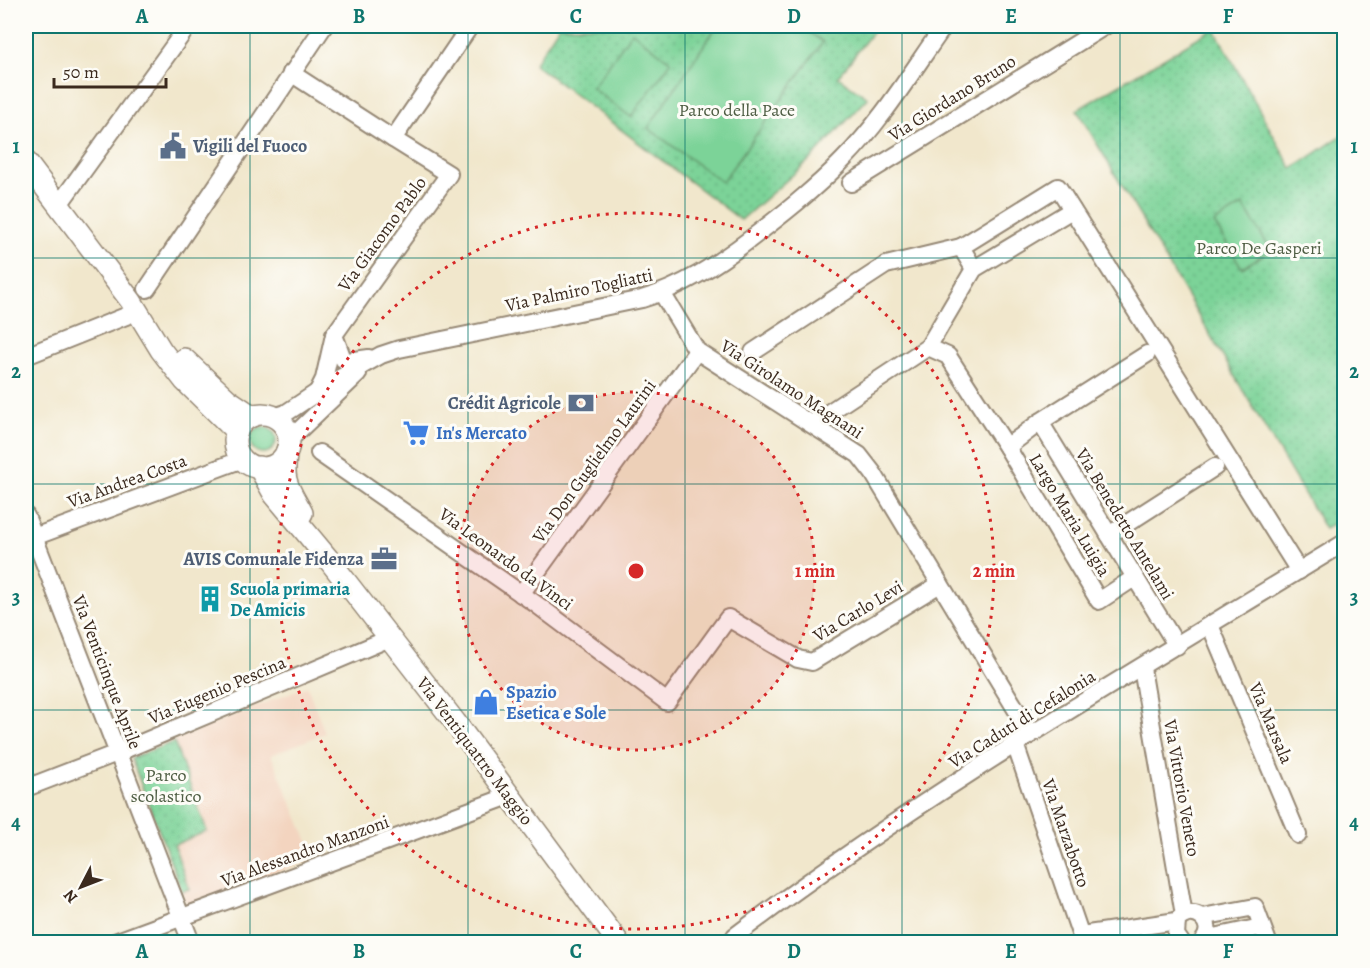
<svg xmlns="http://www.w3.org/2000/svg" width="1370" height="968" font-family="Alegreya,serif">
<defs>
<pattern id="grass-tufts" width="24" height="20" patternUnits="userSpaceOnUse" patternTransform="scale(1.5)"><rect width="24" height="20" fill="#7bd398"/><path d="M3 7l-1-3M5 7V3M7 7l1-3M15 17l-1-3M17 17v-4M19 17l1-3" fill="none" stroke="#6bb583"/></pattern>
<pattern id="park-dots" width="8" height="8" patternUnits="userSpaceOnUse" patternTransform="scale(1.5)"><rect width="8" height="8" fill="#7bd398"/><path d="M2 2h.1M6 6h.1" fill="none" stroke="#6bb583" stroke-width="1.8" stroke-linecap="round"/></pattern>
</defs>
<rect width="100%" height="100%" fill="#fdfcf7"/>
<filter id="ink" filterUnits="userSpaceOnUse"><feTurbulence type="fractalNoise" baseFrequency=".0167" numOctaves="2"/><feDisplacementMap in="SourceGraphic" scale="12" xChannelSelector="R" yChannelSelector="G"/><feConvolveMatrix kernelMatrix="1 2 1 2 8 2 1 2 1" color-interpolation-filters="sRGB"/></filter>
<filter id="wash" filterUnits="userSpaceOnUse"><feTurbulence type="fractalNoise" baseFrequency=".008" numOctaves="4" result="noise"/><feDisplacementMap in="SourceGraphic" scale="24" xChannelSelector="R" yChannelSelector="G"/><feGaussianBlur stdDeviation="1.35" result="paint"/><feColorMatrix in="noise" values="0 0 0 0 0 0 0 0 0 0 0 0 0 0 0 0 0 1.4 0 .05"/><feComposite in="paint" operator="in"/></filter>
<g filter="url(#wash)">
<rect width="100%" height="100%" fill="#f1e7cc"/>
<polygon fill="#f3d4bf" points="307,686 325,733 271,755 315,858 187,906 129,758"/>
<circle fill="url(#grass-tufts)" stroke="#5b7e5b" stroke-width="1.5" cx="263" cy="440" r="13"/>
<g fill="url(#park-dots)" stroke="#5b7e5b" stroke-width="1.5">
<polygon points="559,26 877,26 838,77 868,98 812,158 741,220 534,64"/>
<polygon points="1214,28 1292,169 1344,134 1344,518 1325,529 1077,110"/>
<polygon points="174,742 207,831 174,845 189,889 182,891 131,758"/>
</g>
<g fill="#7bd398" stroke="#5b7e5b" stroke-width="1.5">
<polygon points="717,26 800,26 823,42 722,182 648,128"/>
<polygon points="632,32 671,62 631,117 592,88"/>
<polygon points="1243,205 1271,250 1242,268 1214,223"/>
</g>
</g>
<g filter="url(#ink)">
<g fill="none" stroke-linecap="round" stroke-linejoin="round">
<g stroke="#968875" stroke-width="20">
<g id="minor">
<polyline points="291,73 393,139"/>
<polyline points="851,183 1105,26"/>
<polyline points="58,206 188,26"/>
<polyline points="961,247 1058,187 1299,571"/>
<polyline points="147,289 324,26"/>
<polyline points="662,293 697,351 859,455 873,473 1031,734"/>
<polyline points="334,335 343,359 348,361 369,358"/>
<polyline points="928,347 948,356 1007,447 1099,601 1134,578"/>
<polyline points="753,352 886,265 961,247 974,269"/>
<polyline points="26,356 136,312"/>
<polyline points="317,393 324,379 334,335 449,174 393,139 470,26"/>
<path d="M274 417 286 413 331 383 381 355 399 349 642 299C682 287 716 265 749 240 782 215 814 190 843 160 882 121 912 71 944 26"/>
<polyline points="1040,422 1177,646"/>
<polyline points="813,423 928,347 974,269 1072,210"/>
<polyline points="289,440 358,374"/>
<polyline points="1007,447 1040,422 1147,354"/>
<polyline points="319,453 536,604 667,702 728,618 798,659 812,662 940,584"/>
<polyline points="26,516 191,942"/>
<polyline points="1109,535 1215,467"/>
<polyline points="26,540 243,459"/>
<polyline points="521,594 697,351"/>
<polyline points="1210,625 1298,835"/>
<polyline points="1142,668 1184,915"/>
<polyline points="1015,744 1083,942"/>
<polyline points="26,788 117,753 390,638"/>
<polyline points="1202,917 1255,907 1268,942"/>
<polyline points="1081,935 1177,921"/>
<polyline points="1205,939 1261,927"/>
<polyline points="115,942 509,796"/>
<path d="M731 942 735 936C927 790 1139 669 1344 543"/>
<path d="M1181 942 1176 935 1177 921C1193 902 1219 924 1202 942"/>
</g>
</g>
<g stroke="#968875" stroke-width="24">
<g id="major">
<polyline points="26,162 131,301 161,350 185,381 237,432"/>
<polyline points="184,359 228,400 252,416"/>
<circle cx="262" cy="441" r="27"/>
<path d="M287 450C281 481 288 487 302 513"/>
<polyline points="259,467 274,494 329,560 455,722 618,942"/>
</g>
</g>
<use href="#minor" stroke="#fff" stroke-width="16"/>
<use href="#major" stroke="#fff" stroke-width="21"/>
</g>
</g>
<path fill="none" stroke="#0f766e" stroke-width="1.5" stroke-opacity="0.55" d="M250 26V942M468 26V942M685 26V942M902 26V942M1120 26V942M26 258H1344M26 484H1344M26 710H1344"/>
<circle cx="636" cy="571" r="179" fill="#d62828" fill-opacity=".12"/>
<g fill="none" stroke="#d62828" stroke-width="3" stroke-dasharray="3 6">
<circle cx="636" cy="571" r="179"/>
<circle cx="636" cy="571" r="358"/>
</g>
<defs>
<g id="civic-bare" transform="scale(2.07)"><path d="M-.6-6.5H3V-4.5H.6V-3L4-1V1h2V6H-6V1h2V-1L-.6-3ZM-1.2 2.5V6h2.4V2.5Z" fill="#5c6f8a" stroke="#fdfcf7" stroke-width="2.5" paint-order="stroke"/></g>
<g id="bank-bare" transform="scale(2.07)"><path d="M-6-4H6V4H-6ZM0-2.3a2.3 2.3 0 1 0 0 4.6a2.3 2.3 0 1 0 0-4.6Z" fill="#5c6f8a" stroke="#fdfcf7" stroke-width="2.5" paint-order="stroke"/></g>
<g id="supermarket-bare" transform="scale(2.07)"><path d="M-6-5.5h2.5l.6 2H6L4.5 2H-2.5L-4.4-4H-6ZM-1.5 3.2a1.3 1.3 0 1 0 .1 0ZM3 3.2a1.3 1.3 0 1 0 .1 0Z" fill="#3f7fe0" stroke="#fdfcf7" stroke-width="2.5" paint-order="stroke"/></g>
<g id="office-bare" transform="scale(2.07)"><path d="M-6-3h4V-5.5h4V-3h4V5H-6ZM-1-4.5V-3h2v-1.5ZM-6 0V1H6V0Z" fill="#5c6f8a" stroke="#fdfcf7" stroke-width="2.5" paint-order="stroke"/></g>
<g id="building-bare" transform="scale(2.07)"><path d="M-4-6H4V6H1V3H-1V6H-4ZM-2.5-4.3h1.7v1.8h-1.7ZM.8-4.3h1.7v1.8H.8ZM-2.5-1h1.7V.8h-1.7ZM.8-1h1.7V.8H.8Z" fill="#0f9aa8" stroke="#fdfcf7" stroke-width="2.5" paint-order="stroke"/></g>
<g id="shop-bare" transform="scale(2.07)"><path d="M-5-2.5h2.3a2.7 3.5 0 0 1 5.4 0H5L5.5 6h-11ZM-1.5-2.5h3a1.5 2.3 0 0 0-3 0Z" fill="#3f7fe0" stroke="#fdfcf7" stroke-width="2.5" paint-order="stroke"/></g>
</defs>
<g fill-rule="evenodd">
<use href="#civic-bare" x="173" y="146"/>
<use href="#bank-bare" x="581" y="403"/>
<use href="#supermarket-bare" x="416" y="433"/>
<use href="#office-bare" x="384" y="559"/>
<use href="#building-bare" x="210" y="599"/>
<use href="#shop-bare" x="486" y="702"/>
</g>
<g text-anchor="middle" stroke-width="6" stroke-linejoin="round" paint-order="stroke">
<g font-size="18" fill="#3b2a1e" stroke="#fdfcf7">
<text transform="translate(952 98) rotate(-32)" y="6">Via Giordano Bruno</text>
<text transform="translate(382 234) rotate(-54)" y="6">Via Giacomo Pablo</text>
<text transform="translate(579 290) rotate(-12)" y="6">Via Palmiro Togliatti</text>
<text transform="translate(792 389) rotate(33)" y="6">Via Girolamo Magnani</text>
<text transform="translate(594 461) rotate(-54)" y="6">Via Don Guglielmo Laurini</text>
<text transform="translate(127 481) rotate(-20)" y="6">Via Andrea Costa</text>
<text transform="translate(1070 515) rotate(59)" y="6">Largo Maria Luigia</text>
<text transform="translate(1125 524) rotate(59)" y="6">Via Benedetto Antelami</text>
<text transform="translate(506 559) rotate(36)" y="6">Via Leonardo da Vinci</text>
<text transform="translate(858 611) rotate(-31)" y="6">Via Carlo Levi</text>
<text transform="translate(107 672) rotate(69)" y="6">Via Venticinque Aprile</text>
<text transform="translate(217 690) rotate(-23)" y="6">Via Eugenio Pescina</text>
<text transform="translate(1022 719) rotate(-32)" y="6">Via Caduti di Cefalonia</text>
<text transform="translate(1271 723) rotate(67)" y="6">Via Marsala</text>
<text transform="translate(475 751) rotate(53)" y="6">Via Ventiquattro Maggio</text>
<text transform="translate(1182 788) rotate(80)" y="6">Via Vittorio Veneto</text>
<text transform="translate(1066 833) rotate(71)" y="6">Via Marzabotto</text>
<text transform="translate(305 851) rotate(-20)" y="6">Via Alessandro Manzoni</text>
</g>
<g font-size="18" fill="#4e5d43" stroke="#fdfcf7">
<text x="737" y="116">Parco della Pace</text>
<text x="1259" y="254">Parco De Gasperi</text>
<text x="166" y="781">Parco<tspan x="166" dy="21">scolastico</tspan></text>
</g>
<g font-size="18" font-weight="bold" fill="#4e5e75" stroke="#fdfcf7" text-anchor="end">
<text x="193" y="152" text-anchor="start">Vigili del Fuoco</text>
<text x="561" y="409">Crédit Agricole</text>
<text x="364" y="565">AVIS Comunale Fidenza</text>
</g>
<g font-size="18" font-weight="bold" fill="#366cbe" stroke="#fdfcf7" text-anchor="start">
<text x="436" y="439">In's Mercato</text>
<text x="506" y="698">Spazio<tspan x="506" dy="21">Esetica e Sole</tspan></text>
</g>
<g font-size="18" font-weight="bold" fill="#0d838f" stroke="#fdfcf7" text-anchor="start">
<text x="230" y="595">Scuola primaria<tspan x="230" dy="21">De Amicis</tspan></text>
</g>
</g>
<circle cx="636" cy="571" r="9" fill="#d62828" stroke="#fdfcf7" stroke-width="3"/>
<g font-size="18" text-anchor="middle" font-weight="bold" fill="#d62828" stroke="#fdfcf7" stroke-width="6" stroke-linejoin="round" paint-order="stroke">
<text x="815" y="577">1 min</text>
<text x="994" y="577">2 min</text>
</g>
<rect width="1370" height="968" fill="none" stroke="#fdfcf7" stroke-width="66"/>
<g transform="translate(81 887) rotate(228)" stroke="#fdfcf7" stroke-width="4.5" paint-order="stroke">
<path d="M0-4.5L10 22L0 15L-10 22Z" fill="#3b2a1e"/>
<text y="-9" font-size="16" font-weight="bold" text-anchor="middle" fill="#3b2a1e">N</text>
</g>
<path d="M54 78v9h112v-9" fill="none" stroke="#3b2a1e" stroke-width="3"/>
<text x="63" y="78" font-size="18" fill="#3b2a1e" stroke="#fdfcf7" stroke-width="4.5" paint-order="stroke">50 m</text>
<rect x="33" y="33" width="1304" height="902" fill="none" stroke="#0f766e" stroke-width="2"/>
<g font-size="20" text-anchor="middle" font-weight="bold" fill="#0f766e">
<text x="142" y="23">A</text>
<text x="359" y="23">B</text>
<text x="576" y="23">C</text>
<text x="794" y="23">D</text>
<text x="1011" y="23">E</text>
<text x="1228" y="23">F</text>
<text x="16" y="153">1</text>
<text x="1354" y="153">1</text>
<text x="16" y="378">2</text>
<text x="1354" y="378">2</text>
<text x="16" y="604">3</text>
<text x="1354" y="604">3</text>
<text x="16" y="829">4</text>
<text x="1354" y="829">4</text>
<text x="142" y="958">A</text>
<text x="359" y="958">B</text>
<text x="576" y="958">C</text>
<text x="794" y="958">D</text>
<text x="1011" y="958">E</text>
<text x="1228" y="958">F</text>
</g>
</svg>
